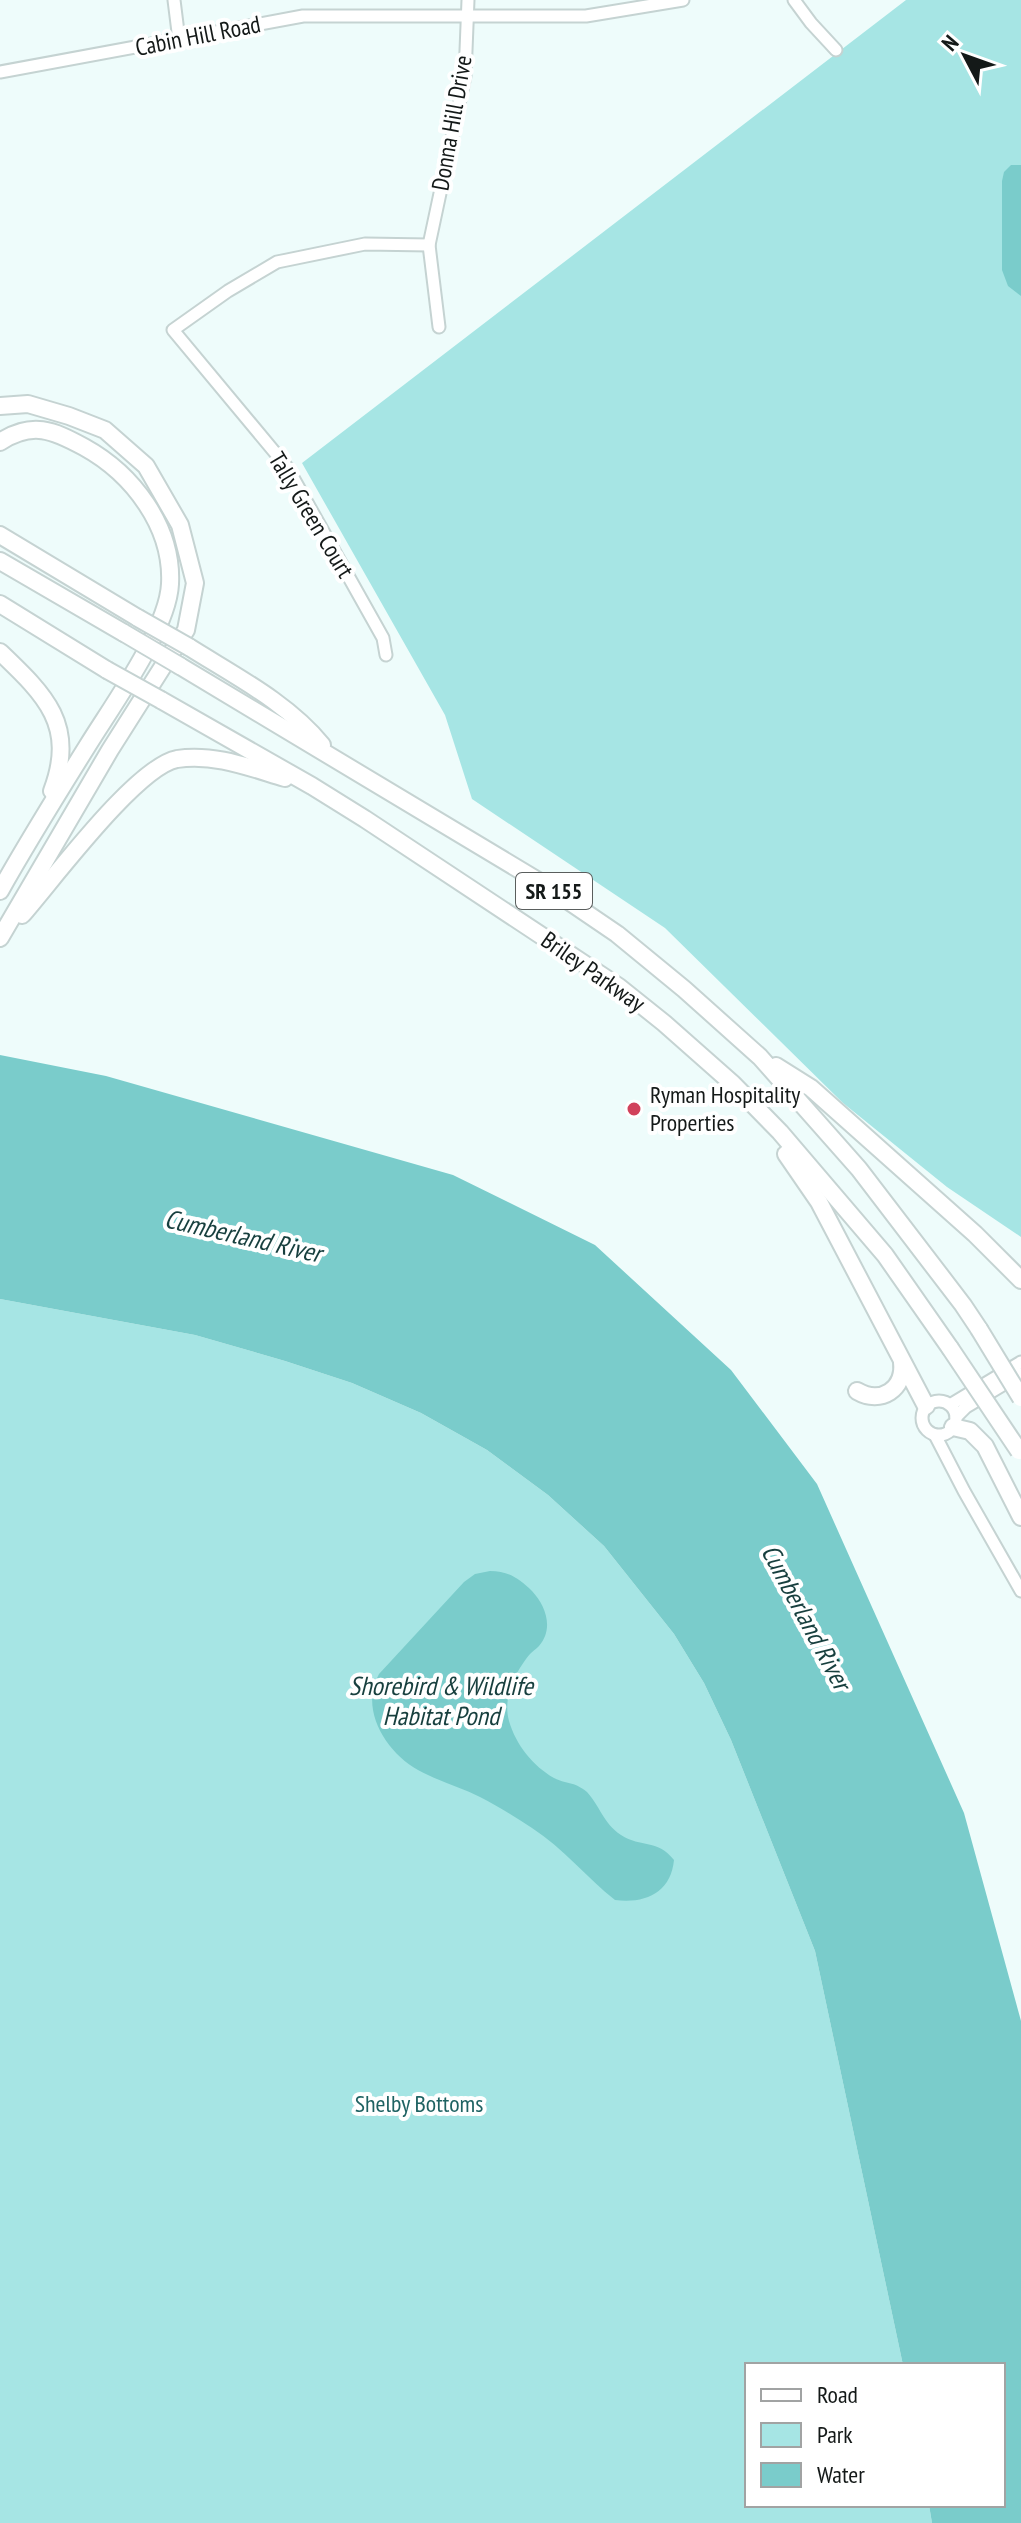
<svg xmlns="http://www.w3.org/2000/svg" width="1021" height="2523" font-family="'PT Sans Narrow',sans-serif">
<rect width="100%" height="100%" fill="#eefcfb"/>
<g fill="#a6e5e4">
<polygon points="906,0 1021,0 1021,1237 947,1187 843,1103 665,928 472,799 445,715 302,463"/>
<polygon points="0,1299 195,1335 285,1361 352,1383 421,1413 487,1450 548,1495 604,1546 674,1634 704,1683 731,1740 815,1951 903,2365 747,2365 747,2505 929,2505 932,2523 0,2523"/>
</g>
<g fill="#7acccb">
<polygon points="1011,165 1021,165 1021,296 1008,286 1002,270 1002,181 1004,172"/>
<polygon points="0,1055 106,1076 453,1175 595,1245 731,1370 817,1484 964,1813 1021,2021 1021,2523 932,2523 929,2505 1003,2505 1003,2365 903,2365 815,1951 731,1740 704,1683 674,1634 604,1546 548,1495 487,1450 421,1413 352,1383 285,1361 195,1335 0,1299"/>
<path d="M490 1571C508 1571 519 1578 532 1591 546 1606 554 1629 539 1646 535 1650 530 1653 526 1659 513 1677 503 1699 509 1721 516 1745 533 1766 554 1778 565 1784 574 1781 587 1792 600 1806 603 1823 621 1835 641 1848 658 1839 674 1860 671 1892 646 1904 615 1900 587 1878 563 1848 532 1828 515 1817 498 1806 480 1797 460 1787 438 1781 418 1770 386 1752 359 1709 379 1674L464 1582 475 1574Z"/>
</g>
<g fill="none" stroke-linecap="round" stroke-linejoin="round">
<g stroke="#c5d3d2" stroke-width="15">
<g id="minor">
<polyline points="174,0 179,40"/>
<polyline points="794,0 811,23 836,50"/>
<polyline points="0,72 303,16 586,16 683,0"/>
<polyline points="429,245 439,327"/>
<polyline points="386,655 383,638 287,467 173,330 228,291 277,262 365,244 429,245 465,76 468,0"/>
<circle cx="939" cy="1418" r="17"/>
<polyline points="950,1405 1021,1362"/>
<polyline points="956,1417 966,1407 1021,1374"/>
<polyline points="935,1435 964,1491 1021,1591"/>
</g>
</g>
<g stroke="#c5d3d2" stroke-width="20">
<g id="highway">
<polyline points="0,406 28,404 69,416 105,430 146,466 180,525 195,583 186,630 110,750 0,938"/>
<path d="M0 442C32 421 53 430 84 447 133 474 173 527 170 584 168 629 112 706 88 745 58 793 28 841 0 891"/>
<polyline points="0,535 138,618"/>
<polyline points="0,561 124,633"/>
<polyline points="0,604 107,670"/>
<path d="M189 647C235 676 288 703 322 745"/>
<path d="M0 652C45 695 77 725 52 791"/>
<polyline points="180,666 545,885 617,934 684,989 760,1057 859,1169 963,1305 979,1329"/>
<polyline points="161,700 312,786 365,819 619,987 664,1023 733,1084 780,1132 885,1255 950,1348"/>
<path d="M22 915C52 881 136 767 177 759 214 753 251 768 285 778"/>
<polyline points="776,1066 811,1088 838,1112 975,1234 1021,1280"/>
<polyline points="786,1154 819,1202 926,1406"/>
<path d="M857 1391C881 1405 905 1389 902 1362"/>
<polyline points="953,1427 970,1431 985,1446 1021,1517"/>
</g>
</g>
<use href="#minor" stroke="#fff" stroke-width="11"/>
<use href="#highway" stroke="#fff" stroke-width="16"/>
<g stroke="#c5d3d2" stroke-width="20" stroke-linecap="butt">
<g id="highway-bridge">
<polyline points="138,618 189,647"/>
<polyline points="124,633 180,666"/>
<polyline points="107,670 161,700"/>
<polyline points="979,1329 1021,1398"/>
<polyline points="950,1348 1019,1451"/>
</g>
</g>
<use href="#highway-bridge" stroke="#fff" stroke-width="16"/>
</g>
<circle fill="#d1415b" stroke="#fff" stroke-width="3" cx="634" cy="1109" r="8"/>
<g text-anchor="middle" stroke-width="8" stroke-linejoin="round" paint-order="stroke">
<rect fill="#fff" stroke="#5a5e5d" stroke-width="2" x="516" y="873" width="76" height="36" rx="6"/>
<g font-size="22" font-weight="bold" fill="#141918">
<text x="554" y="899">SR 155</text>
</g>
<g font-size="24" fill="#141918" stroke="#fff">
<text transform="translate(198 36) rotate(-11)" y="8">Cabin Hill Road</text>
<text transform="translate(452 123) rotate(-80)" y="8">Donna Hill Drive</text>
<text transform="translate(311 515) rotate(59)" y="8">Tally Green Court</text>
<text transform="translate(593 972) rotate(35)" y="8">Briley Parkway</text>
</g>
<g font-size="24" fill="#141918" stroke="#fff" text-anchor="start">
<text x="650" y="1103">Ryman Hospitality<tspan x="650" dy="28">Properties</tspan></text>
</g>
<g font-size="24" fill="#1e6262" stroke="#fff">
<text x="419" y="2112">Shelby Bottoms</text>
</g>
<g font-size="26" font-style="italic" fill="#173f3e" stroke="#fff">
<text transform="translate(243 1236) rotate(13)" y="9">Cumberland River</text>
<text transform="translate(806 1617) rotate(62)" y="9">Cumberland River</text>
<text x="441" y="1695">Shorebird &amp; Wildlife<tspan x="441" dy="30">Habitat Pond</tspan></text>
</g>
</g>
<rect x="745" y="2363" width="260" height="144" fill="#ffffff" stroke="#a1a3a3" stroke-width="2"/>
<rect x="761" y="2389" width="40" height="12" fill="#ffffff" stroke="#a1a3a3" stroke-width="2"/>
<text x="817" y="2403" font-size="24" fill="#141918">Road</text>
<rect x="761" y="2423" width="40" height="24" fill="#a6e5e4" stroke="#a1a3a3" stroke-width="2"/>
<text x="817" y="2443" font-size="24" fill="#141918">Park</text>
<rect x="761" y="2463" width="40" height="24" fill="#7acccb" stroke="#a1a3a3" stroke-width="2"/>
<text x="817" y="2483" font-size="24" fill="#141918">Water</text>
<g transform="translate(965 56) rotate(311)" stroke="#ffffff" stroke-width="6" paint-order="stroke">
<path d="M0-6L14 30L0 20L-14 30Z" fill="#141918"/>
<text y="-12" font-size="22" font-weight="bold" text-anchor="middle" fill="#141918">N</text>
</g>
</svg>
